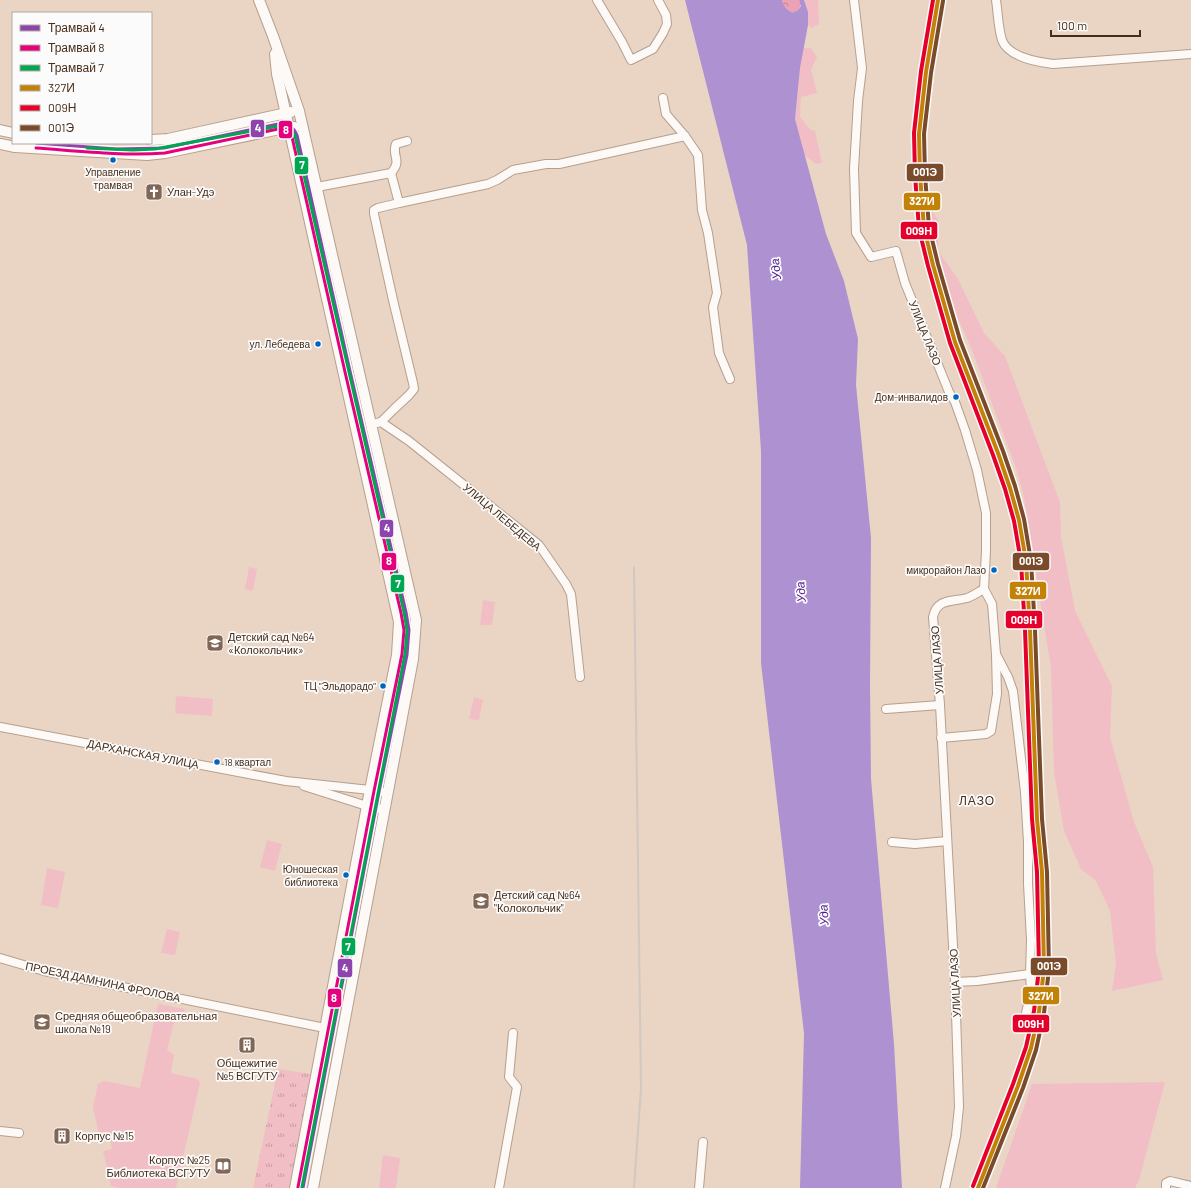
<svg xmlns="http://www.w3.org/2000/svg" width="1191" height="1188" font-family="Barlow,sans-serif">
<defs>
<pattern id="forest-crowns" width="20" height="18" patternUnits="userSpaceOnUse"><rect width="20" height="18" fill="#eba2b4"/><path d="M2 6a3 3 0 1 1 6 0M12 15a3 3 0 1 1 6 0" fill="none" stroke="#c08492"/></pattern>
<pattern id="park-tufts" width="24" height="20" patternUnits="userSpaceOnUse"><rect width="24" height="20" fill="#f2bec6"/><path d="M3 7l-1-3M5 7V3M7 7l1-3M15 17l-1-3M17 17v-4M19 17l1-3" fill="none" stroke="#c69ba0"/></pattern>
</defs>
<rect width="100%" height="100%" fill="#ead4c4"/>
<g fill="#f2bec6">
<polygon points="804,0 817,0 818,1 819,24 811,28 808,25 808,12"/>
<polygon points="803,48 811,48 817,57 811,70 817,93 801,97 800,117 811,130 815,131 822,163 816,164 804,155 795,119 800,68"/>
<polygon points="923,186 929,186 929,204 938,220 938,251 958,279 984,333 1005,356 1060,502 1061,537 1075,611 1112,686 1110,737 1134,822 1153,867 1156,954 1163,980 1112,991 1116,963 1110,911 1096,881 1081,869 1064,831 1054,772 1051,668 1038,588 1035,561 1023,493 1016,468 972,350 951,303 936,263 927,227"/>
<polygon points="249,567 257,569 253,591 245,589"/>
<polygon points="483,600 495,602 492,625 480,625"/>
<polygon points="176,696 213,699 212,716 175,713"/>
<polygon points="474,697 483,700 479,720 469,719"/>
<polygon points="267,840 282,844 275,871 260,867"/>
<polygon points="47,868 65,872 58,908 41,905"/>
<polygon points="167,929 180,932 175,955 161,953"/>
<polygon points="158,1004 185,1009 183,1018 181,1019 175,1018 167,1050 174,1055 171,1073 198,1079 200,1083 176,1188 121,1188 111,1186 103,1151 112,1149 110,1138 100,1139 93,1107 98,1084 104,1081 140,1088"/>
<polygon points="1165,1082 1139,1180 1135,1188 996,1188 1032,1084"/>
<polygon points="383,1155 400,1158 396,1188 379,1188"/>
</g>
<path fill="url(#forest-crowns)" d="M782 0H799L801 5 798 10 793 13C787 10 783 6 782 0Z"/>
<polygon fill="url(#park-tufts)" points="278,1069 311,1074 290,1188 253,1188"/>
<path fill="#ae91d1" d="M685 0H782C783 6 787 10 793 13L798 10 801 6 799 0H804L808 12V25L800 68 795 119 826 234 844 281 858 339 856 385 871 538 870 685 871 779 894 1044 902 1188H800L804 1033 761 663V451L747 245Z"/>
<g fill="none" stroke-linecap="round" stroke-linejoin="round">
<g stroke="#b5a090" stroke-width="10">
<g id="minor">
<polyline points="597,0 622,42 631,60 653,49 663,33 667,24 666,15 658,0"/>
<polyline points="854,0 862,68 858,101 854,169 856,233 871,257 896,251 905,283 949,392 955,402 965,430 977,470 986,513 986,551 984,589"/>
<path d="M996 0C998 13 998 27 1002 40 1008 57 1037 62 1053 64L1191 54"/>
<polyline points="663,98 666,114 685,136 698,155 702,210 708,233 717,293 713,307 719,353 730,379"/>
<polyline points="391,173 399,203"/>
<path d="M317 187 391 173C403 159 391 157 396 144L407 141"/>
<polyline points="381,422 393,410 409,395 414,389 413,383 393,300 374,214 374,210 378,208 399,203 488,184 497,180 513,170 546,164 559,164 685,136"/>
<polyline points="377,423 381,422 409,441 539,545 566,584 571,594 580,677"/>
<polyline points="996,654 1008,677 1013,691 1025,792 1028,842 1028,884 1031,940 1030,974 1031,990 1026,1013"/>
<polyline points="886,709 940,705"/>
<polyline points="0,727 286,781 370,790 387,793"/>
<polyline points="941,738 986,734 991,731 997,694 996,654 992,604 984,589"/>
<polyline points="304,786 367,806 384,810"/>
<polyline points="892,842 915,844 947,841"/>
<polyline points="0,958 44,971 325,1028"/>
<polyline points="955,982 977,981 1030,974"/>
<polyline points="0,1131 19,1133"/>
<polyline points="499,1188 517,1087 509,1077 513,1033"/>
<polyline points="699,1188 703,1142"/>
<path d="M945 1188 956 1136 959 1107 955 982 940 705 933 617C937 598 952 602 967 598 973 596 978 592 984 589"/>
<polyline points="1166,1188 1166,1183 1170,1181 1191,1186"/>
</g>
</g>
<g stroke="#b5a090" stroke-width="12">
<g id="major">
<polyline points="259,0 273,36 299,111 416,620 413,659 313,1188"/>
<polyline points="275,54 277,74 289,128 399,622 397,655 370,790 295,1188"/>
<polyline points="0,130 13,133"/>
<polyline points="151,140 168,139 291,112"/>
<polyline points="0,144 15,147 147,155 165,153 280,129 294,127"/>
</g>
</g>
<use href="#minor" stroke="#fcf9f6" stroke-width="8"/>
<use href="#major" stroke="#fcf9f6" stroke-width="10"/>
<polyline stroke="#d0c8c3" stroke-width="2" points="634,1188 641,1088 634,567"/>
<g stroke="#fbfbfb" stroke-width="7">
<polyline id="rail-1" points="938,0 926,72 919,134 920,175 924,228 933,265 955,342 998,453 1010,488 1019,520 1026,561 1030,630 1037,819 1042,872 1044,969 1039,1012 1031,1048 1018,1086 978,1188"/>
</g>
<g stroke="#fbfbfb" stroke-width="7">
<polyline id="rail-2" points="933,0 921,71 914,133 915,175 919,229 928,266 950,343 993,455 1005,489 1014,521 1021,562 1025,630 1032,819 1037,872 1039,969 1034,1011 1026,1047 1013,1084 973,1186"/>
</g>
<g stroke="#fbfbfb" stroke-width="7">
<polyline id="rail-3" points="943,1 931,73 924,134 925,175 929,227 938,264 960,340 1003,451 1015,486 1024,519 1031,561 1035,630 1042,819 1047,872 1049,969 1044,1013 1036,1050 1023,1088 983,1188"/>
</g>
<use href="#rail-1" stroke="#c28208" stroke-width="4"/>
<use href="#rail-2" stroke="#e4002b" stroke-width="4"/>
<use href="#rail-3" stroke="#7a4b2a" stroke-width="4"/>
<g stroke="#fbfbfb" stroke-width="6">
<path id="tram-1" d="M36 143 116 149 164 148 278 124C287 124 293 126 297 135L350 371 406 612 409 630 407 655 379 792 303 1188"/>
</g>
<g stroke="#fbfbfb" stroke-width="6">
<path id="tram-2" d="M36 148C79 151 122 156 165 153L278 129 287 130 292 137 345 372 401 613 404 630 402 654 374 791 298 1187"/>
</g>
<g stroke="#fbfbfb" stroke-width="6">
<path id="tram-3" d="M87 148 133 150 155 149 279 126C287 126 292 128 295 136L404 612 407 630 405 654 302 1187"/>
</g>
<use href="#tram-1" stroke="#8e44ad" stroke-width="3"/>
<use href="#tram-2" stroke="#e5007d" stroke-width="3"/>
<use href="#tram-3" stroke="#00a651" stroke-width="3"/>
</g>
<defs>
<g id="church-square" transform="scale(0.9)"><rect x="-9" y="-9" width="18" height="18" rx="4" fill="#806755" stroke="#fbfbfb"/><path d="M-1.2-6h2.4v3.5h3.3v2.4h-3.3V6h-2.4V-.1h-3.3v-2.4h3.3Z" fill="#fff"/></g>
<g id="school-square" transform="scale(0.9)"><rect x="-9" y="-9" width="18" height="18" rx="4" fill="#806755" stroke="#fbfbfb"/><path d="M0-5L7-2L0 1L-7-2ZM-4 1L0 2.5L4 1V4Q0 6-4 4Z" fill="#fff"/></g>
<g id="building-square" transform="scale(0.9)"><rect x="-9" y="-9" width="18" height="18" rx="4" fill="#806755" stroke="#fbfbfb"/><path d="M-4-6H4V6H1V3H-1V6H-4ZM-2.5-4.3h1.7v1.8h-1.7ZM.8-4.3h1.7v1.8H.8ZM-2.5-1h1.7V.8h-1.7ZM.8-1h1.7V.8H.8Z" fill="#fff"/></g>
<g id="library-square" transform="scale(0.9)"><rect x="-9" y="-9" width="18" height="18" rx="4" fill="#806755" stroke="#fbfbfb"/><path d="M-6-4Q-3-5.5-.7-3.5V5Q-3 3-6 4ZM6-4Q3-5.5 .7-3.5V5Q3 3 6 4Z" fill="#fff"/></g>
</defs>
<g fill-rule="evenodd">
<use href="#church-square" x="154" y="192"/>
<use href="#school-square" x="215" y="643"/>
<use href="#school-square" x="481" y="901"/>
<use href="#school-square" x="42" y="1022"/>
<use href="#building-square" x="247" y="1045"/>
<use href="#building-square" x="62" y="1136"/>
<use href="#library-square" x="223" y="1166"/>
</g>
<g fill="#0065bd" stroke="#fbfbfb" stroke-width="1.5">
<circle cx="113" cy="160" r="3.5"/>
<circle cx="318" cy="344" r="3.5"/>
<circle cx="956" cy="397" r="3.5"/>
<circle cx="994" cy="570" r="3.5"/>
<circle cx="383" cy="686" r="3.5"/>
<circle cx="217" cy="762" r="3.5"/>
<circle cx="346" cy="875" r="3.5"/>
</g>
<g text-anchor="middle" stroke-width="3.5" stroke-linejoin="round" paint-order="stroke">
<g font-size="10" fill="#472d19" stroke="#fbfbfb" text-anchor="end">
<text x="113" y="176" text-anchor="middle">Управление<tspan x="113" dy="13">трамвая</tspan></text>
<text x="310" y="348">ул. Лебедева</text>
<text x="948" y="401">Дом-инвалидов</text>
<text x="986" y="574">микрорайон Лазо</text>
<text x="376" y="690">ТЦ "Эльдорадо"</text>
<text x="224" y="766" text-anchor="start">18 квартал</text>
<text x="338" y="873">Юношеская<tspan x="338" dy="13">библиотека</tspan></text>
</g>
<g font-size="11" fill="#472d19" stroke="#fbfbfb" text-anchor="start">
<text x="167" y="196">Улан-Удэ</text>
<text x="228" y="641">Детский сад №64<tspan x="228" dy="13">«Колокольчик»</tspan></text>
<text x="494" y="899">Детский сад №64<tspan x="494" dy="13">"Колокольчик"</tspan></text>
<text x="55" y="1020">Средняя общеобразовательная<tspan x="55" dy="13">школа №19</tspan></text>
<text x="247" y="1067" text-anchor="middle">Общежитие<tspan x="247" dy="13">№5 ВСГУТУ</tspan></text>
<text x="75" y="1140">Корпус №15</text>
<text x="210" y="1164" text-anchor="end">Корпус №25<tspan x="210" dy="13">Библиотека ВСГУТУ</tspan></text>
</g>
<g font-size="11" fill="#472d19" stroke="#fbfbfb">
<text transform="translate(925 333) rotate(68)" y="4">УЛИЦА ЛАЗО</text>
<text transform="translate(502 517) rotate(40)" y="4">УЛИЦА ЛЕБЕДЕВА</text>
<text transform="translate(937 660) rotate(-94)" y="4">УЛИЦА ЛАЗО</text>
<text transform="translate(143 754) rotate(11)" y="4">ДАРХАНСКАЯ УЛИЦА</text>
<text transform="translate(103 982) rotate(12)" y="4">ПРОЕЗД ДАМНИНА ФРОЛОВА</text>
<text transform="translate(955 983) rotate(-93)" y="4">УЛИЦА ЛАЗО</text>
</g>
<g font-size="12" font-style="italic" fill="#4b158d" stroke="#fbfbfb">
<text transform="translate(776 269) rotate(-96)" y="4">Уда</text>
<text transform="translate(801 592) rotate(-94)" y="4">Уда</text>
<text transform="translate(824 915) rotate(-93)" y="4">Уда</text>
</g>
<g font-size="12" letter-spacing="1" fill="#472d19" stroke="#fbfbfb">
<text x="977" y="805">ЛАЗО</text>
</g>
</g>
<g stroke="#fbfbfb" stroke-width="1.5">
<rect x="250" y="119" width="15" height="19" rx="4" fill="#8e44ad"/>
<rect x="278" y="120" width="15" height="19" rx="4" fill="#e5007d"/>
<rect x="294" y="156" width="15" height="19" rx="4" fill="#00a651"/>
<rect x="906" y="163" width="38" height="19" rx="4" fill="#7a4b2a"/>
<rect x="903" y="192" width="38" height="19" rx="4" fill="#c28208"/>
<rect x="900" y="221" width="38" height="19" rx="4" fill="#e4002b"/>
<rect x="379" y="519" width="15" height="19" rx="4" fill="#8e44ad"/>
<rect x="381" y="552" width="16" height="19" rx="4" fill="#e5007d"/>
<rect x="1012" y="552" width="38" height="19" rx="4" fill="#7a4b2a"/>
<rect x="390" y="574" width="15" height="19" rx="4" fill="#00a651"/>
<rect x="1009" y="581" width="38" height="19" rx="4" fill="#c28208"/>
<rect x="1005" y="610" width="38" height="19" rx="4" fill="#e4002b"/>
<rect x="341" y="937" width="15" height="19" rx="4" fill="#00a651"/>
<rect x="1030" y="957" width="38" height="19" rx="4" fill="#7a4b2a"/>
<rect x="337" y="958" width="16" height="20" rx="4" fill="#8e44ad"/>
<rect x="1022" y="986" width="38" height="19" rx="4" fill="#c28208"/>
<rect x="327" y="988" width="15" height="20" rx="4" fill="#e5007d"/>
<rect x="1012" y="1014" width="38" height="19" rx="4" fill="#e4002b"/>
</g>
<g font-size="11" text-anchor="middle" font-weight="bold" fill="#fff">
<text x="258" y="132">4</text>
<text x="286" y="134">8</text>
<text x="302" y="169">7</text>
<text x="925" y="176">001Э</text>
<text x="922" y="205">327И</text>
<text x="919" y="235">009Н</text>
<text x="387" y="532">4</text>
<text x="389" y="565">8</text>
<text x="1031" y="565">001Э</text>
<text x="398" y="588">7</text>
<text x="1028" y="595">327И</text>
<text x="1024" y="624">009Н</text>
<text x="348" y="951">7</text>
<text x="1049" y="970">001Э</text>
<text x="345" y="972">4</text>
<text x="1041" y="1000">327И</text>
<text x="334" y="1002">8</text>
<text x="1031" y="1028">009Н</text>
</g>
<rect x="12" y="12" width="140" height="132" fill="#fbfbfb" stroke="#b3a9a1"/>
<rect x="20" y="25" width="20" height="6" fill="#8e44ad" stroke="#b3a9a1"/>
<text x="48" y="32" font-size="12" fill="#472d19">Трамвай 4</text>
<rect x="20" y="45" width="20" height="6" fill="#e5007d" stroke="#b3a9a1"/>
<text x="48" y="52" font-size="12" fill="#472d19">Трамвай 8</text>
<rect x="20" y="65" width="20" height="6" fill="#00a651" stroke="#b3a9a1"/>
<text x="48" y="72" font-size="12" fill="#472d19">Трамвай 7</text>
<rect x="20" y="85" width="20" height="6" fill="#c28208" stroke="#b3a9a1"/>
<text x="48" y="92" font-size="12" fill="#472d19">327И</text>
<rect x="20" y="105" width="20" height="6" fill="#e4002b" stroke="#b3a9a1"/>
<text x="48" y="112" font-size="12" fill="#472d19">009Н</text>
<rect x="20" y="125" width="20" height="6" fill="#7a4b2a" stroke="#b3a9a1"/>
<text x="48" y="132" font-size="12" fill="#472d19">001Э</text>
<path d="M1051 30v6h89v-6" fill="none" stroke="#472d19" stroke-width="2"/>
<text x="1057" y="30" font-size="12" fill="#472d19" stroke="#fbfbfb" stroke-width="3" paint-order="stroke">100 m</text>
</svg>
